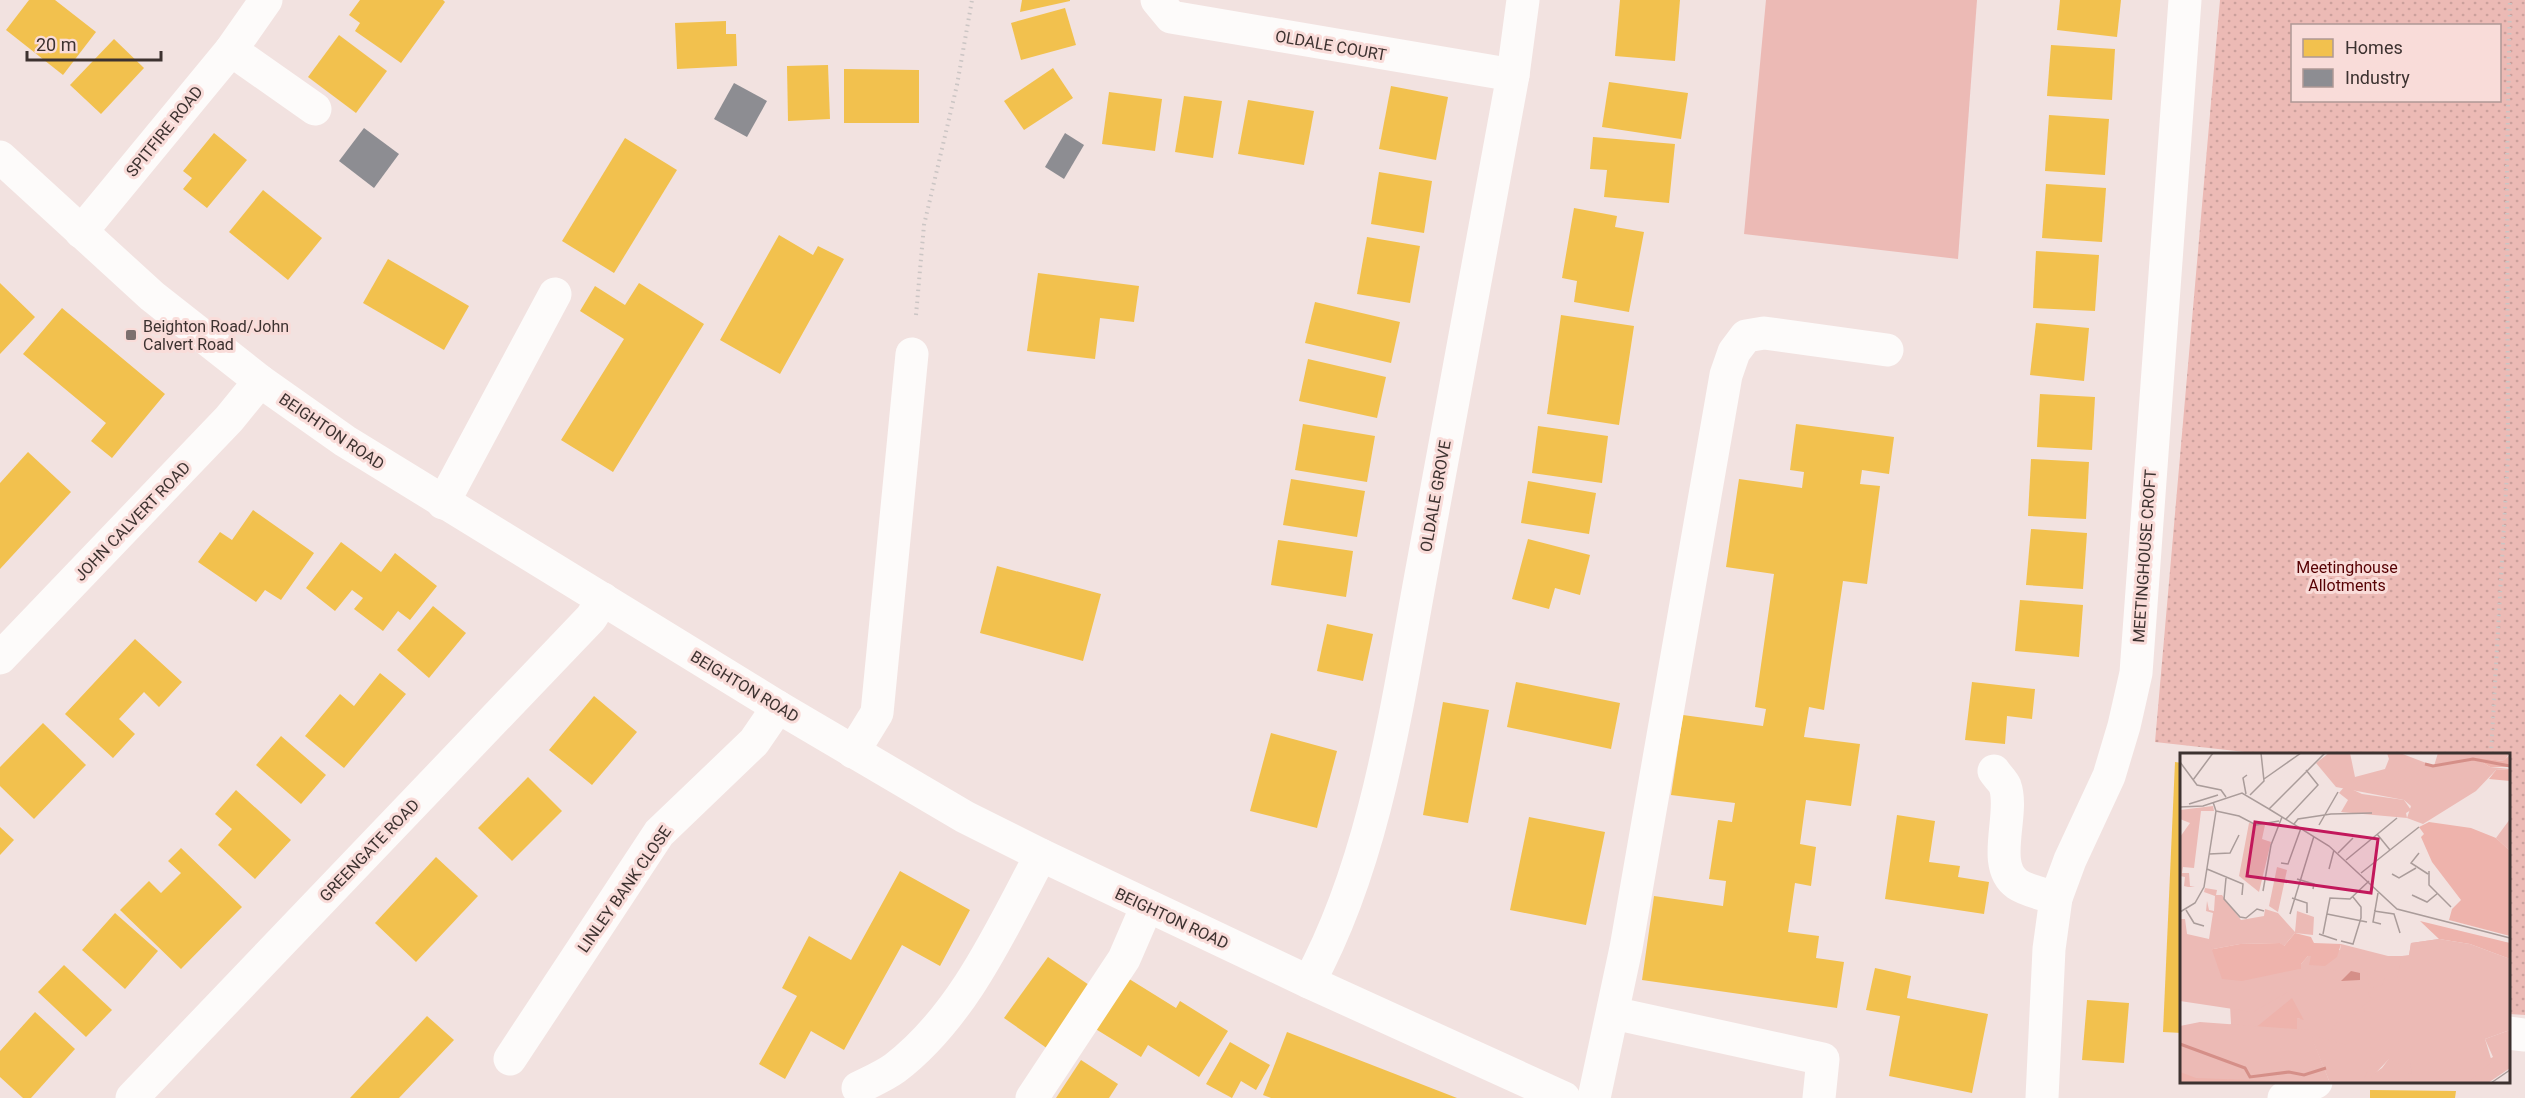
<svg xmlns="http://www.w3.org/2000/svg" width="2525" height="1098" font-family="Roboto,sans-serif">
<defs>
<pattern id="park-dots" width="8" height="8" patternUnits="userSpaceOnUse" patternTransform="scale(1.5)"><rect width="8" height="8" fill="#ecbab5"/><path d="M2 2h.1M6 6h.1" fill="none" stroke="#cba09c" stroke-width="1.8" stroke-linecap="round"/></pattern>
</defs>
<rect width="100%" height="100%" fill="#f2e2e0"/>
<polygon fill="#ecbab5" points="1766,0 1977,0 1958,259 1744,234"/>
<path fill="url(#park-dots)" fill-rule="evenodd" d="M2220 0H2525V1015L2509 1014 2508 754H2263L2155 742ZM2292 26H2500V100H2292Z"/>
<g fill="#f2c14e">
<polygon points="29,0 55,0 96,32 63,75 6,30"/>
<polygon points="360,0 443,0 445,2 401,63 355,31 360,23 349,15"/>
<polygon points="1022,0 1070,0 1070,1 1020,12"/>
<polygon points="1620,0 1680,0 1675,61 1615,56"/>
<polygon points="2060,0 2121,0 2117,37 2057,30"/>
<polygon points="1065,8 1076,45 1021,60 1011,23"/>
<polygon points="726,21 726,34 736,34 737,66 677,69 675,23"/>
<polygon points="339,35 387,71 356,113 308,77"/>
<polygon points="114,39 144,68 101,114 70,85"/>
<polygon points="2051,45 2115,49 2112,100 2047,96"/>
<polygon points="828,65 830,119 788,121 787,66"/>
<polygon points="1053,68 1073,98 1024,130 1004,101"/>
<polygon points="844,69 919,70 919,123 844,123"/>
<polygon points="1609,82 1688,93 1681,139 1602,127"/>
<polygon points="1391,86 1448,97 1436,160 1379,149"/>
<polygon points="1109,92 1162,99 1155,151 1102,144"/>
<polygon points="1184,96 1222,101 1213,158 1175,152"/>
<polygon points="1248,100 1314,111 1304,165 1238,154"/>
<polygon points="2049,115 2109,119 2105,175 2045,171"/>
<polygon points="214,133 247,160 207,208 183,189 192,178 183,171"/>
<polygon points="1593,137 1675,144 1669,203 1604,197 1607,170 1590,169"/>
<polygon points="625,138 677,170 614,273 562,241"/>
<polygon points="1379,172 1432,181 1424,233 1371,224"/>
<polygon points="2046,184 2106,188 2102,242 2042,238"/>
<polygon points="263,190 322,238 288,280 229,232"/>
<polygon points="1574,208 1617,216 1615,227 1644,232 1629,312 1574,302 1577,281 1562,278"/>
<polygon points="779,235 813,255 818,246 844,259 780,374 720,340"/>
<polygon points="1367,237 1420,246 1410,303 1357,294"/>
<polygon points="2036,251 2099,255 2095,311 2033,308"/>
<polygon points="388,259 469,306 444,350 363,303"/>
<polygon points="1038,273 1139,286 1134,322 1100,318 1095,359 1027,351"/>
<polygon points="0,283 35,317 0,354"/>
<polygon points="639,283 704,324 613,472 561,440 624,339 580,311 595,286 625,305"/>
<polygon points="1315,302 1400,322 1391,363 1305,343"/>
<polygon points="62,308 165,394 112,458 91,441 106,423 23,354"/>
<polygon points="1561,315 1634,326 1619,425 1547,414"/>
<polygon points="2036,323 2089,328 2084,381 2030,375"/>
<polygon points="1308,359 1386,377 1377,418 1299,401"/>
<polygon points="2040,394 2095,397 2092,450 2037,447"/>
<polygon points="1303,424 1375,436 1367,482 1295,470"/>
<polygon points="1796,424 1894,437 1889,474 1862,470 1860,484 1880,486 1867,584 1843,581 1824,710 1809,707 1804,737 1860,744 1851,806 1806,800 1800,844 1816,847 1811,886 1795,883 1788,932 1819,936 1816,958 1844,962 1837,1008 1642,980 1654,896 1723,906 1726,881 1709,879 1718,820 1732,822 1735,803 1671,795 1683,715 1763,726 1766,709 1755,707 1774,574 1726,567 1739,479 1802,488 1804,472 1790,470"/>
<polygon points="1538,426 1608,436 1602,483 1532,473"/>
<polygon points="28,452 71,492 0,569 0,483"/>
<polygon points="2031,459 2089,462 2086,519 2028,516"/>
<polygon points="1291,479 1365,491 1357,537 1283,525"/>
<polygon points="1528,481 1596,493 1589,534 1521,523"/>
<polygon points="253,510 314,553 281,600 265,590 256,602 198,562 220,532 232,540"/>
<polygon points="2031,529 2087,533 2083,589 2026,585"/>
<polygon points="1528,539 1590,555 1580,595 1555,588 1549,609 1512,599"/>
<polygon points="1278,540 1353,551 1346,597 1271,585"/>
<polygon points="341,542 381,572 395,553 437,586 410,620 398,611 383,631 354,609 363,598 352,590 335,611 306,588"/>
<polygon points="997,566 1101,594 1083,661 980,633"/>
<polygon points="2020,600 2083,605 2079,657 2015,651"/>
<polygon points="433,606 466,633 429,678 397,650"/>
<polygon points="1327,624 1373,634 1363,681 1317,671"/>
<polygon points="135,639 182,682 159,707 144,692 119,719 135,734 113,758 65,714"/>
<polygon points="380,673 406,694 344,768 305,736 340,694 354,706"/>
<polygon points="1516,682 1620,703 1611,749 1507,727"/>
<polygon points="1972,682 2035,689 2032,719 2007,716 2005,744 1965,740"/>
<polygon points="594,696 637,732 592,785 549,750"/>
<polygon points="1443,702 1489,710 1468,823 1423,815"/>
<polygon points="43,723 86,765 34,819 0,786 0,767"/>
<polygon points="1271,733 1337,751 1317,828 1250,811"/>
<polygon points="281,736 326,775 301,804 256,765"/>
<polygon points="2175,762 2182,763 2182,1033 2163,1032"/>
<polygon points="528,777 562,811 512,861 478,828"/>
<polygon points="236,790 291,840 255,879 218,845 232,829 215,814"/>
<polygon points="1897,815 1935,821 1929,862 1960,866 1958,877 1989,882 1984,914 1885,899"/>
<polygon points="1529,817 1605,832 1586,925 1510,910"/>
<polygon points="0,827 14,840 0,855"/>
<polygon points="181,848 242,907 181,969 120,910 149,881 161,893 181,873 168,861"/>
<polygon points="436,857 478,896 416,962 375,923"/>
<polygon points="900,871 970,910 940,966 902,945 844,1050 811,1031 785,1079 759,1064 797,996 782,988 809,936 851,960"/>
<polygon points="115,913 158,951 125,989 82,950"/>
<polygon points="1048,957 1092,987 1048,1049 1004,1018"/>
<polygon points="64,965 112,1010 86,1037 38,992"/>
<polygon points="1875,968 1911,976 1907,998 1988,1014 1972,1093 1889,1076 1900,1016 1866,1010"/>
<polygon points="1126,977 1176,1008 1180,1001 1228,1031 1199,1077 1148,1045 1141,1057 1094,1028"/>
<polygon points="2087,1000 2129,1003 2124,1063 2082,1060"/>
<polygon points="35,1012 75,1049 31,1098 23,1098 0,1077 0,1051"/>
<polygon points="427,1016 454,1040 399,1098 350,1098"/>
<polygon points="1287,1032 1457,1098 1271,1098 1263,1095"/>
<polygon points="1230,1042 1270,1065 1256,1090 1241,1081 1232,1098 1206,1084"/>
<polygon points="1081,1060 1118,1084 1109,1098 1056,1098"/>
<polygon points="2370,1090 2456,1091 2455,1098 2370,1098"/>
</g>
<g fill="#8d8d92">
<polygon points="734,83 767,101 747,137 714,119"/>
<polygon points="364,128 399,154 374,188 339,161"/>
<polygon points="1065,133 1084,145 1064,179 1045,167"/>
</g>
<g fill="none" stroke-linecap="round" stroke-linejoin="round">
<g stroke="#cbc5c4" stroke-width="4" stroke-dasharray="1.5 4.5" stroke-linecap="butt">
<polyline points="916,315 924,225 957,85 972,0"/>
<polyline points="2491,754 2508,455 2507,163 2510,0"/>
</g>
<g stroke="#fdfbfa" stroke-width="33">
<polyline points="1157,0 1171,17 1513,75"/>
<polyline points="231,50 315,109"/>
<polyline points="0,157 152,296 260,381 345,441 778,707 965,817 1041,855 1309,982 1564,1098"/>
<polyline points="81,232 231,50 266,0"/>
<polyline points="443,503 555,294"/>
<polyline points="0,658 229,419 260,381"/>
<polyline points="853,752 877,713 912,354"/>
<path d="M1994 771C1997 776 2003 781 2005 786 2015 814 1990 865 2017 884 2027 891 2044 894 2056 898"/>
<path d="M1309 982C1377 857 1397 703 1423 564 1453 401 1483 238 1513 75L1523 0"/>
<polyline points="1613,1013 1823,1059 1819,1098"/>
<polyline points="2508,1033 2525,1035"/>
<polyline points="510,1059 659,833 754,742 778,707"/>
<path d="M858 1088C870 1082 884 1076 895 1068 963 1016 1001 930 1041 855"/>
<polyline points="132,1098 591,618 603,599"/>
<polyline points="1032,1098 1124,959 1147,906"/>
<polyline points="1594,1098 1626,948 1726,375 1734,352 1746,336 1764,333 1887,350"/>
<polyline points="2042,1098 2049,949 2056,898 2070,860 2109,776 2124,726 2136,673 2185,0"/>
<polyline points="2284,1098 2316,1082"/>
</g>
</g>
<rect fill="#7c706e" stroke="#f9dcd9" stroke-width="2" x="125" y="329" width="12" height="12" rx="3"/>
<g text-anchor="middle" stroke-width="6" stroke-linejoin="round" paint-order="stroke">
<g font-size="16" fill="#3d3230" stroke="#f9dcd9">
<text transform="translate(1331 45) rotate(10)" y="6">OLDALE COURT</text>
<text transform="translate(164 131) rotate(-51)" y="6">SPITFIRE ROAD</text>
<text transform="translate(332 431) rotate(34)" y="6">BEIGHTON ROAD</text>
<text transform="translate(1435 496) rotate(-80)" y="6">OLDALE GROVE</text>
<text transform="translate(132 521) rotate(-46)" y="6">JOHN CALVERT ROAD</text>
<text transform="translate(2144 556) rotate(-86)" y="6">MEETINGHOUSE CROFT</text>
<text transform="translate(745 686) rotate(31)" y="6">BEIGHTON ROAD</text>
<text transform="translate(369 850) rotate(-46)" y="6">GREENGATE ROAD</text>
<text transform="translate(624 889) rotate(-55)" y="6">LINLEY BANK CLOSE</text>
<text transform="translate(1172 918) rotate(25)" y="6">BEIGHTON ROAD</text>
</g>
<g font-size="16" fill="#3d3230" stroke="#f9dcd9" text-anchor="start">
<text x="143" y="332">Beighton Road/John<tspan x="143" dy="18">Calvert Road</tspan></text>
</g>
<g font-size="16" fill="#560003" stroke="#f9dcd9">
<text x="2347" y="573">Meetinghouse<tspan x="2347" dy="18">Allotments</tspan></text>
</g>
</g>
<g transform="translate(2180 753)">
<rect width="330" height="330" fill="#f2e2e0"/>
<path d="M165 33 182 41 224 47 231 57 226 60 227 65 161 59 168 47 159 40ZM33 53 34 58H21L14 115 3 114 2 120H9L10 133 15 134H8L4 133 5 124 0 123V84L10 70 0 66V57ZM330 66V98L316 85ZM97 114 107 117 98 159 89 153ZM25 135 37 137 36 142H42L61 167 84 163 85 156 98 160 115 179 117 158 134 164 133 182 115 180 103 194 100 190 60 191 28 197 0 184 1 166H5L7 181 29 186 33 160 26 158 27 148 29 157 34 158 35 143 24 139ZM259 186 330 206 201 244 174 283 207 303 186 326 202 315 234 272 235 329 240 330H150L134 291 117 287V265L123 266 115 253 75 276 0 302 51 271 50 252 120 222 121 211 128 203 160 197 161 191 208 203H229L231 190ZM330 277V315L308 330H264L313 304 305 286Z" fill="#ecbab5"/>
<path d="M330 2V14H310L294 4 323 8ZM330 16V28L309 26 316 17ZM249 69 291 75 316 85 330 98V183L269 167 272 156 281 147 252 109 241 84 244 81 239 74ZM240 168 330 190V206L290 191 259 186ZM115 180 131 184 134 190 161 191 157 204 145 213 129 212 131 203H128L121 211V221L62 252 0 184 28 197 60 191 100 190 104 193ZM112 245 124 267 117 265V287L150 330H0V317L74 276Z" fill="#eeb3ac"/>
<path d="M149 0H170L175 24 205 16 209 6 207 0H220L254 13 258 0H330L324 8 296 5 310 14 330 16 316 17 296 38 243 71 227 65 231 53 224 47 156 34 136 10ZM69 70 85 72 82 86 91 89 79 139 59 123ZM0 180 30 191 42 226 62 228 119 216 187 218 189 235 202 232 205 225H217L222 203 229 202 231 190 259 186 290 191 330 206V277L305 286 312 309 287 330 235 329 227 321 232 320 230 310 217 311 209 306 188 328 184 325 188 318 186 312 166 292 139 284 141 278H151L161 264 184 260 185 256 181 254 191 247 188 239H108L73 259 0 248ZM20 269 129 277 150 330 16 325 0 319V273Z" fill="#ecbab5"/>
<path d="M171 218 180 220V227L161 228Z" fill="#d58f88"/>
<path fill="none" stroke="#d58f88" stroke-width="3" d="M245 11 253 13 293 6 330 13M0 291 65 315 70 324 109 319 124 322 146 315"/>
<path fill="none" stroke="#aa9c9a" stroke-width="1.5" d="M0 9 17 32 41 37 46 44M84 26 121 0M13 27 33 0M66 41 63 25 67 22M70 42 84 28 81 0M9 51 38 42M0 54 23 53 62 40 89 56 145 0M89 56 149 93 217 156 330 185M36 58 59 63 76 72 99 68M106 66 138 32 126 17M114 71 118 66 151 61 192 60M139 72 158 39M197 81 210 97M158 100 173 85M239 100 231 110 248 121M29 101 50 100 59 82M166 107 217 65M101 110 108 111 121 75M27 116 63 131 62 142M149 116 154 97M249 118V132L271 154M181 120 239 74M212 121 219 125 236 115M46 125 44 146 60 164 66 165 77 156 84 158M117 126 134 131 133 136M83 138 91 92 102 64M198 140 193 169 201 171M232 142 247 149 258 140M112 145 127 150V160M6 157 14 170 24 173M194 158 214 161 220 180M0 159 15 150 24 134 36 58 33 49M110 161 134 83M147 161 187 169M139 181 157 187M143 181 150 145 170 146 189 128M161 188 173 191 181 165V154L173 144M311 330 330 317"/>
<path fill="#c2185b" fill-opacity="0.15" stroke="#c2185b" stroke-width="3" d="M75 69 198 86 191 140 67 123Z"/>
<rect width="330" height="330" fill="none" stroke="#3d3230" stroke-width="3"/>
</g>
<rect x="2291" y="24" width="210" height="78" fill="#f9dcd9" stroke="#ae9895" stroke-width="1.5"/>
<rect x="2303" y="39" width="30" height="18" fill="#f2c14e" stroke="#ae9895" stroke-width="1.5"/>
<text x="2345" y="54" font-size="18" fill="#3d3230">Homes</text>
<rect x="2303" y="69" width="30" height="18" fill="#8d8d92" stroke="#ae9895" stroke-width="1.5"/>
<text x="2345" y="84" font-size="18" fill="#3d3230">Industry</text>
<path d="M27 51v9h134v-9" fill="none" stroke="#3d3230" stroke-width="3"/>
<text x="36" y="51" font-size="18" fill="#3d3230" stroke="#f9dcd9" stroke-width="4.5" paint-order="stroke">20 m</text>
</svg>
